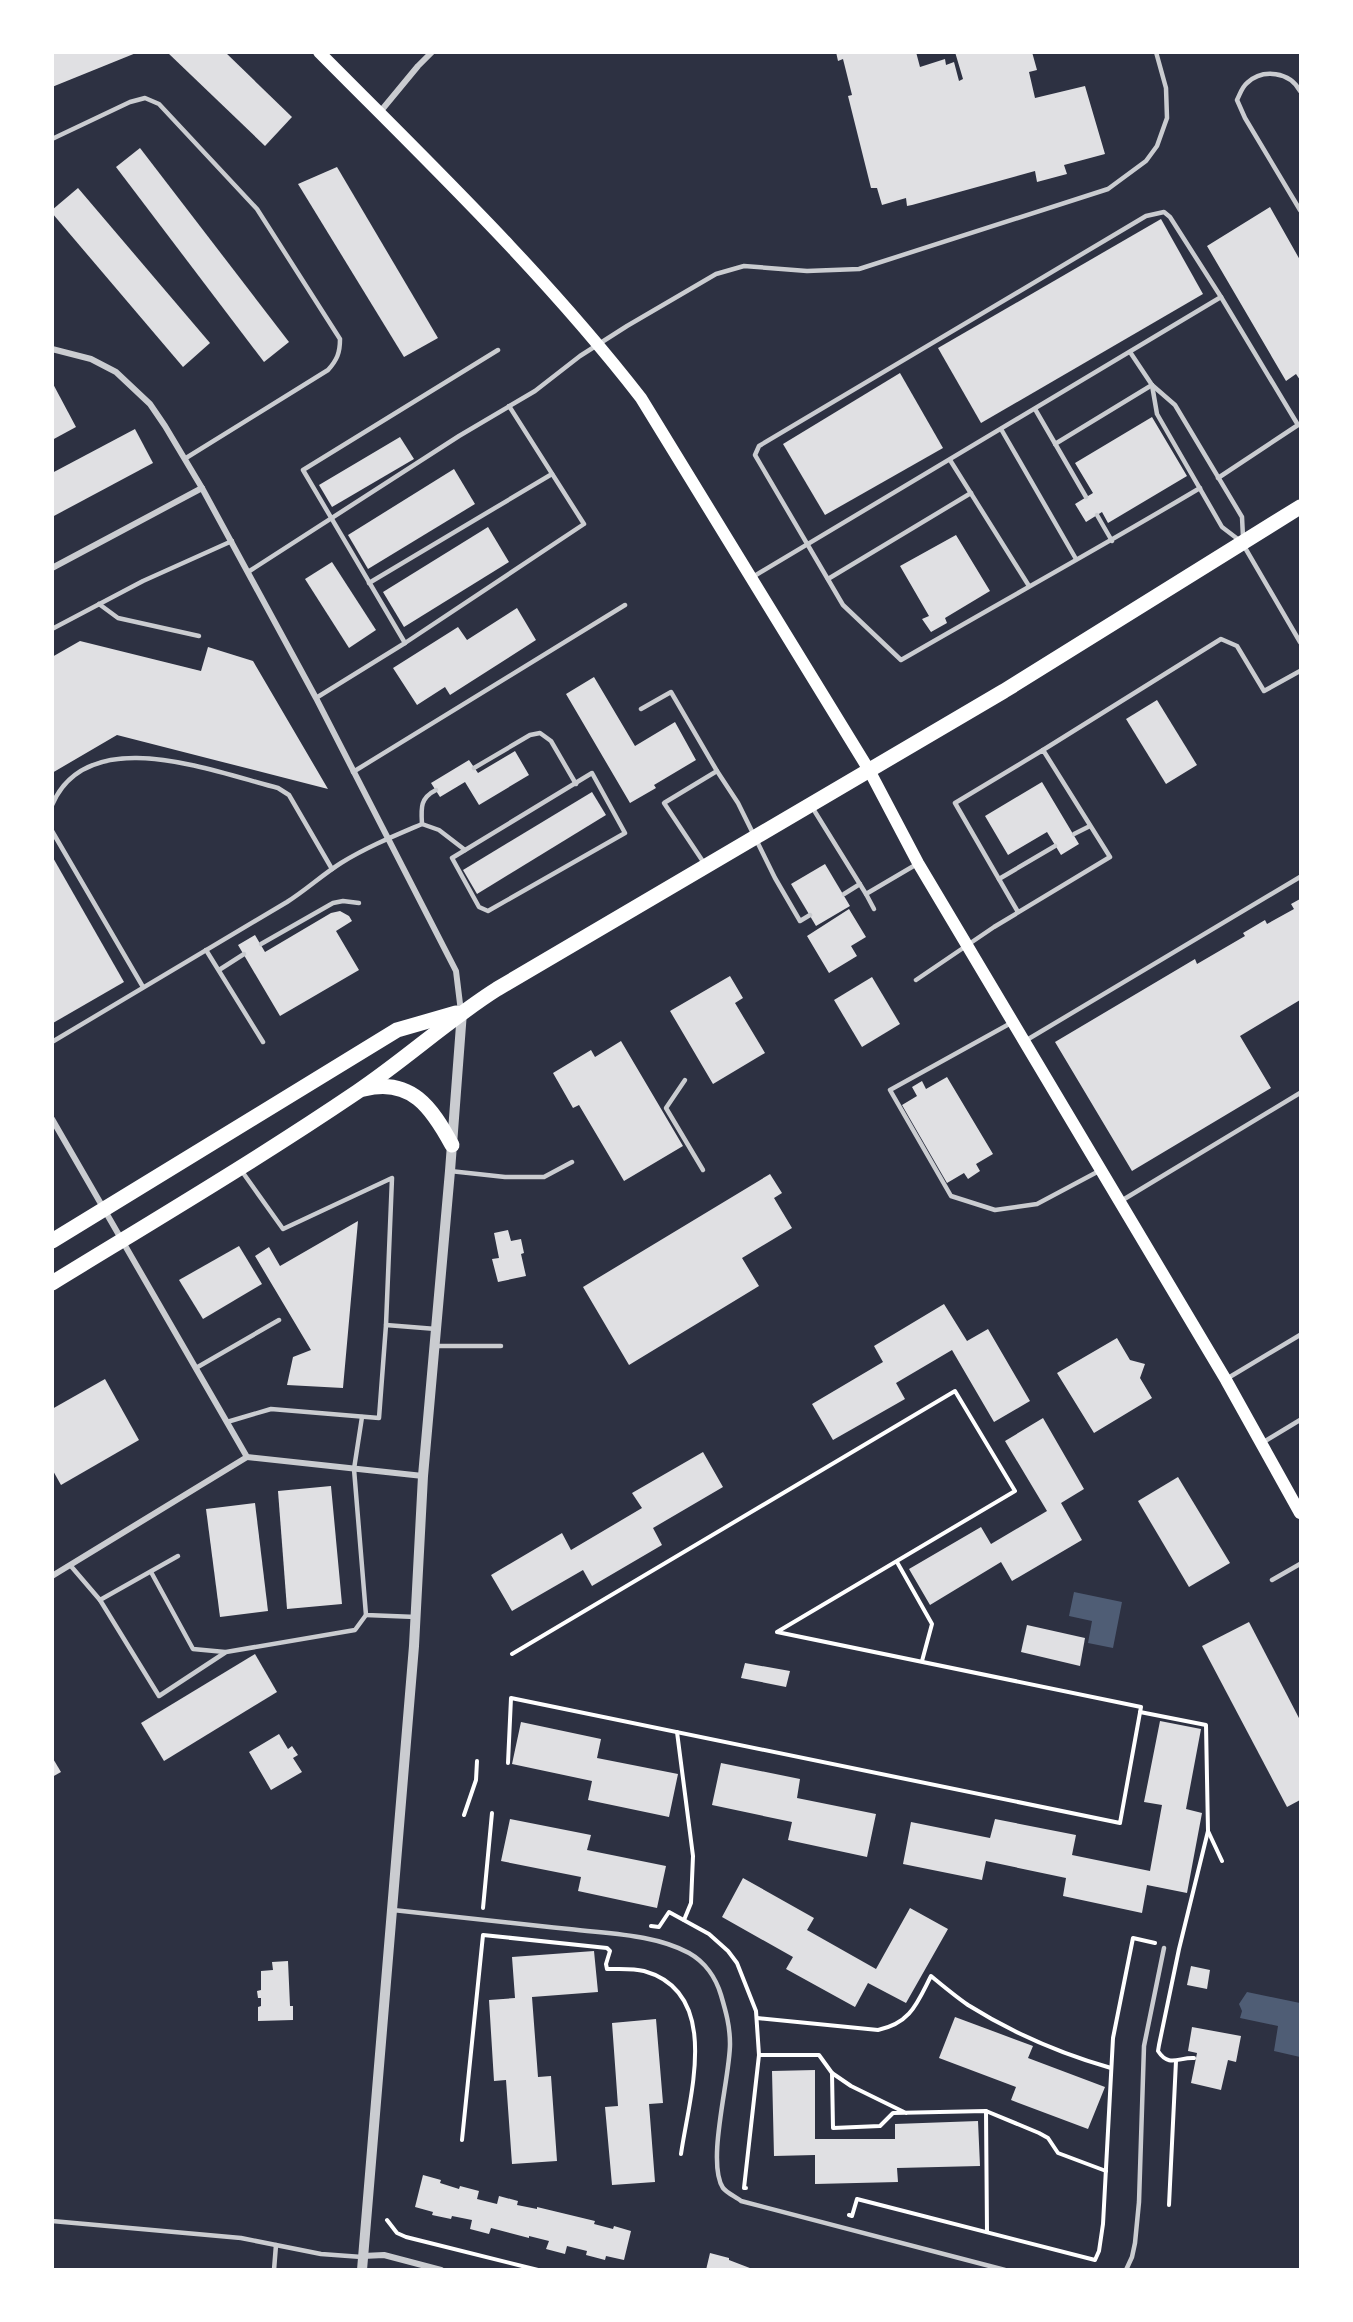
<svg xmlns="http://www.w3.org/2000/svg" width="1353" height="2322" font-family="'Fira Sans',sans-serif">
<rect width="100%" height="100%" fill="#2d3142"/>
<g fill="#4f5d75">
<polygon points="1074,1592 1122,1602 1113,1648 1088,1643 1092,1621 1069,1616"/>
<polygon points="1247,1992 1300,2003 1300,2057 1274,2051 1278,2026 1240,2018 1242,2011 1239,2004"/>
</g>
<g fill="#e0e0e3">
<polygon points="52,52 136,52 136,53 52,87"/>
<polygon points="167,52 225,52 292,117 265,146"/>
<polygon points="836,52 916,52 920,67 945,59 946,65 954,62 959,81 963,79 955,52 1032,52 1037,70 1029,72 1035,98 1085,86 1105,154 1064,165 1067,174 1037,182 1035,171 912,205 907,206 906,198 882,205 877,188 871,188 848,96 852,95 843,59 838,61"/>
<polygon points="140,148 289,342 264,362 116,167"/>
<polygon points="337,167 438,338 404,357 298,184"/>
<polygon points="78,188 210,343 183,367 52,213 52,210"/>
<polygon points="1270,207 1300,260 1300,380 1296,374 1286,381 1207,246"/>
<polygon points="1161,219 1203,294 981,423 938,348"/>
<polygon points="900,373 943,448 825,515 783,444"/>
<polygon points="52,382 76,427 52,440"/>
<polygon points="1152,417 1187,476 1108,523 1102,512 1086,522 1075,504 1093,493 1075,463"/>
<polygon points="135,429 153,463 52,517 52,473"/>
<polygon points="400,437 414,459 332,507 319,485"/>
<polygon points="454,469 475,504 368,569 348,535"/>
<polygon points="488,527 509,562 404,627 383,592"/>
<polygon points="956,535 990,591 945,618 947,623 931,632 922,619 929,616 900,566"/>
<polygon points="332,562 376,630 349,648 305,579"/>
<polygon points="517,608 536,640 450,695 445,687 417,705 393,668 458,627 467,640"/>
<polygon points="80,641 201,671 208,647 253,661 328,789 117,735 52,773 52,657"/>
<polygon points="594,677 635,746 675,722 696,760 654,785 656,788 630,803 566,694"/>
<polygon points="1157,700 1197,765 1166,784 1126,719"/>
<polygon points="515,751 529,775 479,805 465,782 440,797 431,783 469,760 478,773"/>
<polygon points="1042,782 1079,844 1061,855 1047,832 1008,855 985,816"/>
<polygon points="592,792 606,815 477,894 463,870"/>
<polygon points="52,856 124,982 53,1023 52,1021"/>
<polygon points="825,864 850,906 816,926 791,884"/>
<polygon points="1300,899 1300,1000 1240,1036 1271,1088 1132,1171 1055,1042 1195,959 1197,964 1245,936 1243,933 1265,920 1267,924 1294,909 1291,904"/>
<polygon points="849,909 866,937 851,946 857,956 829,973 807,936"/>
<polygon points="340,911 349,916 352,921 336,931 359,970 280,1016 238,945 255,935 265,952 331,913"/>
<polygon points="730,976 743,998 735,1003 765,1053 713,1084 670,1011"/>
<polygon points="872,977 900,1024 862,1047 834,1000"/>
<polygon points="621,1041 683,1146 624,1181 579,1105 573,1108 553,1073 591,1050 595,1057"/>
<polygon points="947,1077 993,1154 976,1164 980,1171 968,1179 964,1173 947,1183 902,1105 917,1096 912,1087 922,1081 926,1089"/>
<polygon points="770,1174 782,1193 774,1198 792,1228 742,1258 759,1286 629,1365 583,1287"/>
<polygon points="358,1221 343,1388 287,1385 293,1357 311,1350 255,1256 269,1247 280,1266"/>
<polygon points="508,1230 511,1241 521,1239 524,1253 521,1254 526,1276 498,1282 492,1259 499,1258 494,1233"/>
<polygon points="239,1246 262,1284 203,1319 179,1280"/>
<polygon points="944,1304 967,1341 988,1329 1030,1401 994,1422 952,1350 896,1383 905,1399 833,1440 812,1404 883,1362 874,1346"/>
<polygon points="1117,1338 1130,1360 1145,1364 1140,1378 1152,1398 1094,1433 1057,1373"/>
<polygon points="105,1379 139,1440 61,1485 52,1469 52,1409"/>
<polygon points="1043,1418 1084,1489 1061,1503 1082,1540 1012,1581 1001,1562 930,1605 909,1569 981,1527 991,1544 1047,1511 1005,1441"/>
<polygon points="703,1452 723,1487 653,1528 662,1545 592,1586 583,1570 512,1611 491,1575 562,1533 571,1550 642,1508 632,1493"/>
<polygon points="1178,1477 1230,1563 1189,1587 1138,1501"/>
<polygon points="331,1486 342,1604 287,1609 278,1491"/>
<polygon points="255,1503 268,1611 220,1617 206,1509"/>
<polygon points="1249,1622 1300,1720 1300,1800 1287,1807 1202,1646"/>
<polygon points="1027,1625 1085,1638 1080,1666 1021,1652"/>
<polygon points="255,1654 277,1692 164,1761 141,1723"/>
<polygon points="745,1663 790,1671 786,1687 741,1678"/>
<polygon points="1160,1721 1201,1729 1186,1809 1202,1813 1187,1893 1147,1885 1142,1913 1063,1896 1066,1878 986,1861 982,1880 903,1864 911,1822 990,1838 995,1819 1076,1835 1072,1855 1150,1871 1162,1805 1144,1802"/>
<polygon points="521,1722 601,1739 597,1758 678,1774 669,1817 588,1800 592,1781 512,1764"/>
<polygon points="279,1734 288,1749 292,1746 298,1755 293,1758 302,1772 271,1790 249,1752"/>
<polygon points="52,1757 61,1772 52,1777"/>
<polygon points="721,1763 800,1779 797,1798 876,1814 867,1857 788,1840 792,1822 712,1805"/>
<polygon points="510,1819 591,1835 587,1850 666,1866 657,1908 578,1891 581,1877 501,1861"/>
<polygon points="743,1878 814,1918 807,1930 876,1969 910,1908 948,1929 906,2003 868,1983 855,2007 786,1969 793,1957 722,1917"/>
<polygon points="594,1951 598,1992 532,1997 538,2077 551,2076 557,2161 512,2164 506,2080 494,2081 489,2000 515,1998 512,1957"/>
<polygon points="288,1961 290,2006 293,2006 293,2020 258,2021 258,2007 261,2006 261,1998 258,1998 257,1991 261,1990 261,1971 273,1970 272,1962"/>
<polygon points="1191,1966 1210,1970 1207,1989 1187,1985"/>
<polygon points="955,2017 1033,2046 1028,2058 1105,2087 1088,2129 1011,2100 1016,2087 939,2058"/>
<polygon points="656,2019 663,2103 649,2104 655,2182 612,2185 605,2107 618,2106 612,2023"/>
<polygon points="1192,2027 1241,2036 1236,2062 1228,2060 1221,2090 1191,2083 1197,2053 1188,2051"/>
<polygon points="815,2070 815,2139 895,2139 895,2124 978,2121 980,2166 897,2168 898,2182 815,2184 815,2155 774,2156 772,2071"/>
<polygon points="423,2175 441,2180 440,2183 459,2189 460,2186 479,2191 477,2199 497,2204 499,2196 518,2201 517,2205 537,2209 537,2207 595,2221 594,2224 613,2229 614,2226 631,2231 624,2260 606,2256 605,2260 586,2255 587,2251 567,2246 565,2254 546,2249 549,2241 529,2236 529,2238 491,2228 489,2234 470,2229 472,2220 452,2216 451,2219 432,2215 433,2212 415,2207"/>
<polygon points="710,2253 729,2258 729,2260 755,2270 706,2270"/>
</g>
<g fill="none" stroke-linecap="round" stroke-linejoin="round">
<g stroke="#fff" stroke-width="4">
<polyline points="897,1562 932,1624 922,1661"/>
<polyline points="1140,1712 1206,1725 1208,1831 1222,1861"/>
<polyline points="677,1732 693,1856 691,1903 684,1920"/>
<polyline points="508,1763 511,1698 1120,1823 1141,1707 777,1632 1015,1491 955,1391 512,1654"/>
<polyline points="464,1815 476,1780 477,1761"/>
<polyline points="483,1908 492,1813"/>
<polyline points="651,1926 659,1927 669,1912 709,1934 728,1951 737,1963 756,2011 759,2055 744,2188 746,2188"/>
<path d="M757 2018 878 2030C911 2023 917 2003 931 1976 943 1986 955 1996 968 2005 1011 2032 1062 2054 1111 2068"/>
<polyline points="759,2055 819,2055 832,2073"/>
<path d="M1194 2058C1179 2057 1169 2068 1158 2051L1159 2045 1179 1949 1208 1831"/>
<polyline points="986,2111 987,2232"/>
<polyline points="906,2113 851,2086 832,2073 833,2128 880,2126 893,2113 986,2111 1039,2133 1048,2138 1058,2153 1106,2171"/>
<path d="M462 2140 483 1935 607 1948 610 1951 606 1964 607 1969C619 1969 633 1968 644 1971 723 1993 689 2097 681 2154"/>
<polyline points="1169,2205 1176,2061"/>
<polyline points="849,2215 852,2216 857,2199 1095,2260 1099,2251 1103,2224 1113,2038 1133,1938 1155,1943"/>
<polyline points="387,2220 397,2233 406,2237 538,2270"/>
</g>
<g stroke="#caccd0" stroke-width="4.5">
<path d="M1300 91C1290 72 1263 68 1247 83 1242 87 1240 94 1237 100L1245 118 1300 210"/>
<path d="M52 139 130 102 145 98 159 104 257 209 340 339C340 353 337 360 328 370L186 458"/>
<polyline points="1130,352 1152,385 1175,405 1242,517 1243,537"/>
<polyline points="1152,385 1157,414 1222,527 1239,540"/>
<polyline points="1035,409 1086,497"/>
<polyline points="1001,429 1076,559"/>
<polyline points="1055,444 1152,385"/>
<polyline points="950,460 1029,586"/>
<path d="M1200 488C1101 547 1001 602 901 660L843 605 755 455 759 446 1146 216 1164 212 1170 217 1221 297"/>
<polyline points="1097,515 1112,541"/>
<polyline points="1244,546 1300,642"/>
<polyline points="248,572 459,436 535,391 580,356 627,326 716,274 744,266 807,271 859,269 1108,189 1146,161 1157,146 1167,118 1166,88 1156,52"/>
<polyline points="751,578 1221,297 1298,425 1218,478"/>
<polyline points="828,579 971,493"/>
<polyline points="369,583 552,474"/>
<polyline points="99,604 118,618 199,636"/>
<polyline points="52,629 143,581 232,541"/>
<polyline points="405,643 303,470 498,350"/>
<polyline points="316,698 405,643 584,524 509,406"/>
<polyline points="641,709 671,692 717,771 738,803 775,878 800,921 810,915"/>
<polyline points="1043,750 1221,639 1237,646 1264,691 1300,671"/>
<polyline points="474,768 530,735 540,733 551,741 576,784"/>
<polyline points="353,772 625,605"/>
<polygon points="592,773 625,833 488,911 479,907 452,858"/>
<path d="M52 805C88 721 214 772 278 788L289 795 332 869"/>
<polyline points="812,807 866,894 917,864"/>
<path d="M422 824C421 808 420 798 436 790"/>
<polyline points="52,831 143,987"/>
<polyline points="1074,834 1090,826"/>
<polyline points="704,863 664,803 717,771"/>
<polyline points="999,879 1055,846"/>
<polyline points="844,894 860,884"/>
<polyline points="866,894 874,909"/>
<polyline points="261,944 333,903 343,901 359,903"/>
<polyline points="206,950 263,1042"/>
<polyline points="219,970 244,954"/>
<polyline points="916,980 994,927 1110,857 1043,750 955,803 1018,912"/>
<polyline points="1011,1023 890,1090 951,1196 995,1210 1037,1204 1099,1171"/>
<polyline points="1025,1041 1300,877"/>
<path d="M52 1042 287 902C306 890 322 875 341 863 367 847 394 836 422 824L439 830 465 850"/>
<polyline points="685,1080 666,1108 703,1170"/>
<polyline points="241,1170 283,1229 392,1178 386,1325"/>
<polyline points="450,1171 505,1177 544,1177 572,1162"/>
<polyline points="1121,1201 1300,1093"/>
<polyline points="435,1346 501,1346"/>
<polyline points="196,1368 279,1320"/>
<polyline points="1228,1378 1300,1335"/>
<polyline points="362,1417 354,1469 366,1615 416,1617"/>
<polyline points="227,1422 271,1409 379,1418 386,1325 436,1329"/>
<polyline points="1262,1443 1300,1420"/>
<polyline points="70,1565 100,1600 178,1556"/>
<polyline points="151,1572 193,1649 225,1652"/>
<polyline points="1272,1580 1300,1564"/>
<polyline points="100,1600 159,1696 226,1652 355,1630 366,1615"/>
<path d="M393 1910C451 1916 510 1923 569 1929 608 1934 654 1934 689 1953 705 1962 716 1978 721 1995 726 2012 730 2026 730 2044 730 2078 706 2162 723 2188 727 2193 736 2197 741 2201L1005 2270"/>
<polyline points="52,2221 241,2238 321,2254 362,2257"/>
<polyline points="274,2270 276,2245"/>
<polyline points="1126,2270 1132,2257 1135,2243 1139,2202 1144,2046 1164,1948"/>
</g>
<g stroke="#caccd0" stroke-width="6">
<polyline points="380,112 418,66 432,52"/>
<polyline points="52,349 91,359 116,372 150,404 165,426 202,488 316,698 456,971 461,1012"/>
<polyline points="52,568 202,488"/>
<polyline points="52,1119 247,1457 423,1476"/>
<polyline points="52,1576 247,1457"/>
<polyline points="363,2256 384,2255 441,2270"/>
</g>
<polyline stroke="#caccd0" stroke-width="10" points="362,2270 414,1646 423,1476 450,1171 462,1012"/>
<path stroke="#fff" stroke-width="12" d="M319 52C430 164 544 273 641 398L869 770 918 863 1226 1380 1300 1513"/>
<g stroke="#fff" stroke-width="15">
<path d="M364 1089C411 1077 432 1108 452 1145"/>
<polyline points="52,1241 397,1030 456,1013"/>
<path d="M52 1283C155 1220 258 1159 357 1092 406 1059 448 1020 497 989L1004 691 1300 507"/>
</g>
</g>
<rect width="1353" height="2322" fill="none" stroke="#ffffff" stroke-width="108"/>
</svg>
